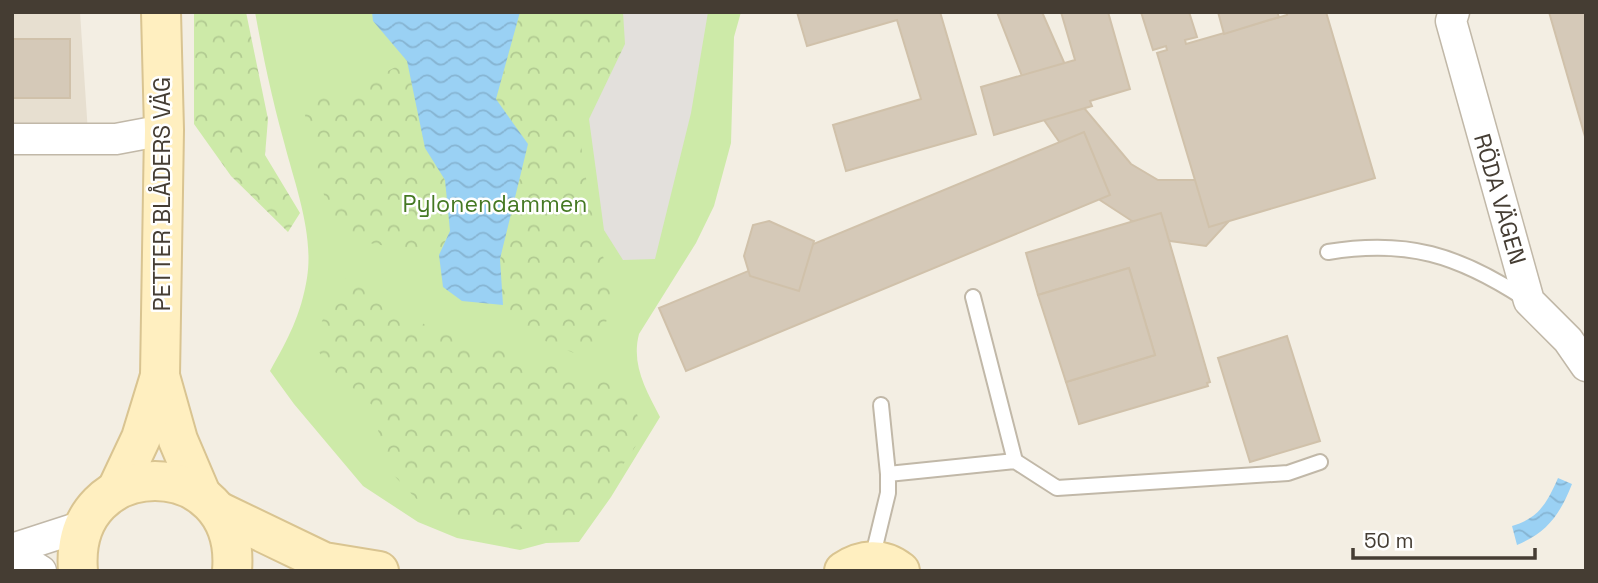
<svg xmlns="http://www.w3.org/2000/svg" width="1598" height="583" font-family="'Space Grotesk',sans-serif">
<defs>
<pattern id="forest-crowns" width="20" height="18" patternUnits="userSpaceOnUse" patternTransform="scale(1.75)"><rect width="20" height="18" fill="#cdeaa8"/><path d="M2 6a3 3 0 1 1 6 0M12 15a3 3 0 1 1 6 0" fill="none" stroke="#b1ca91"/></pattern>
<pattern id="water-waves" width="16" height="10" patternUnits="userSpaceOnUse" patternTransform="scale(1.75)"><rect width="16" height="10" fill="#9ad1f4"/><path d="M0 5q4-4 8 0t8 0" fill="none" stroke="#86b4d2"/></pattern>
</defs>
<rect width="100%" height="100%" fill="#f3eee3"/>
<polygon fill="#e7dfd0" points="12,12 80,12 88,133 12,133"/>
<path fill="#cdeaa8" d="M255 12H741L734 37 731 143 714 206 696 243 639 334C631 365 646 390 660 417L611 497 579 542 546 543 520 550 457 538 418 522 363 486 294 404 270 371C288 339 301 315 307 278 314 234 295 185 284 142 272 99 263 56 255 12Z"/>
<g fill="url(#forest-crowns)">
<polygon points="194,12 246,12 268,119 265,155 300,213 288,232 231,176 194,124"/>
<polygon points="520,12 620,12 623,81 577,95 582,153 591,209 612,291 602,344 581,356 511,327 503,305 500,259 528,144 496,99"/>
<polygon points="407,61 425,148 445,180 450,231 439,255 334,237 299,90 342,95"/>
<polygon points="338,278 371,282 401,312 441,333 628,388 644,434 577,532 501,528 420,503 386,467 373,406 326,364 314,343"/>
</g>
<polygon fill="#e3e0dc" points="623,12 708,12 691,113 655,259 623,260 604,230 589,119 625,44"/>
<g fill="url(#water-waves)">
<polygon points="372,12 520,12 496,99 528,144 500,259 503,305 462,301 443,287 439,255 450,231 445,180 425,148 407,61 373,21"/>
<path d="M1558 478 1572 484C1560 514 1548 532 1517 545L1512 526C1539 518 1547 503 1558 478Z"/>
</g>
<g fill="#d5c9b8" stroke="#d0c1aa" stroke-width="2">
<polygon points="797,12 940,12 976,134 846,171 833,125 921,99 897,20 807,46"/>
<polygon points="997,12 1042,12 1084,108 1131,164 1158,180 1214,180 1229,221 1206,246 1170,241 1132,221 1100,200 1044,120 1022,76"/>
<polygon points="1061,12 1108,12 1130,89 1090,101 1092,106 994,135 981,87 1075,60"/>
<polygon points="1141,12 1189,12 1197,37 1185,40 1186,44 1287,15 1287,12 1326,12 1375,178 1209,227 1157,53 1167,50 1166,46 1153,50"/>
<polygon points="1218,12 1277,12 1279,17 1224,34"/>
<polygon points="1549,12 1586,12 1586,140"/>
<rect x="12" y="39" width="58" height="59"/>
<polygon points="1084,132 1110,195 686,371 659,308"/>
<polygon points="1161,213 1210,382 1207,383 1208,386 1079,424 1066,382 1155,355 1129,268 1038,295 1026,253"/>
<polygon points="769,221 814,241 799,291 750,276 744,256 753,225"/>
<polygon points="1129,268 1155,355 1066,382 1038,295"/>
<polygon points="1287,336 1320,441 1250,462 1218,358"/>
</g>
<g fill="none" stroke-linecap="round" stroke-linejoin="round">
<g stroke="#c1b8a8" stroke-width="18">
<g id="lane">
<path d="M1328 252C1407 239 1458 255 1524 298"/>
<polyline points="973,297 1015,461"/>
<polyline points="881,405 888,474"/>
<polyline points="872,559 888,493 888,474 1015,461 1057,488 1288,473 1320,462"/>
</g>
</g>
<g stroke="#c1b8a8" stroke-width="33">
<g id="street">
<polyline points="1454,12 1451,21 1529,301 1568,340 1586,366"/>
<polyline points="12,139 116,139 164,130"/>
<polyline points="12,549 83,526"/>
<polyline points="12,553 41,571"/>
</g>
</g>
<g stroke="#d9c491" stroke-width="42">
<g id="secondary">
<polyline points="160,376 178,440 201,494"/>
<polyline points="117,489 141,438 160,376 164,130 161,12"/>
<polyline points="218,511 324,562 379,571"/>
<path d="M78 571C68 451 242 451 232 571"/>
<path d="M844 571C862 559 882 557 900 571"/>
</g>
</g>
<use href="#lane" stroke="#fff" stroke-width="14"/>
<use href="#street" stroke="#fff" stroke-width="30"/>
<use href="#secondary" stroke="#ffefc0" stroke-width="38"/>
</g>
<g text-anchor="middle" stroke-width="5" stroke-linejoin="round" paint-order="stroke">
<g font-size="23" fill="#453d33" stroke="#fff">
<text transform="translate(162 194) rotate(-90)" y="8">PETTER BLÅDERS VÄG</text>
<text transform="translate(1500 199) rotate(74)" y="8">RÖDA VÄGEN</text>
</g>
<g font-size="23" fill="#457923" stroke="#fff">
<text x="495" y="212">Pylonendammen</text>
</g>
</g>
<rect width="1598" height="583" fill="none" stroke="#453d33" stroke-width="28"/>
<path d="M1353 548v10h182v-10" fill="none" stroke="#453d33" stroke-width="3.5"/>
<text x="1364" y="548" font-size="21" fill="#453d33" stroke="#ffffff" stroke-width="5" paint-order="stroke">50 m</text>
</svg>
